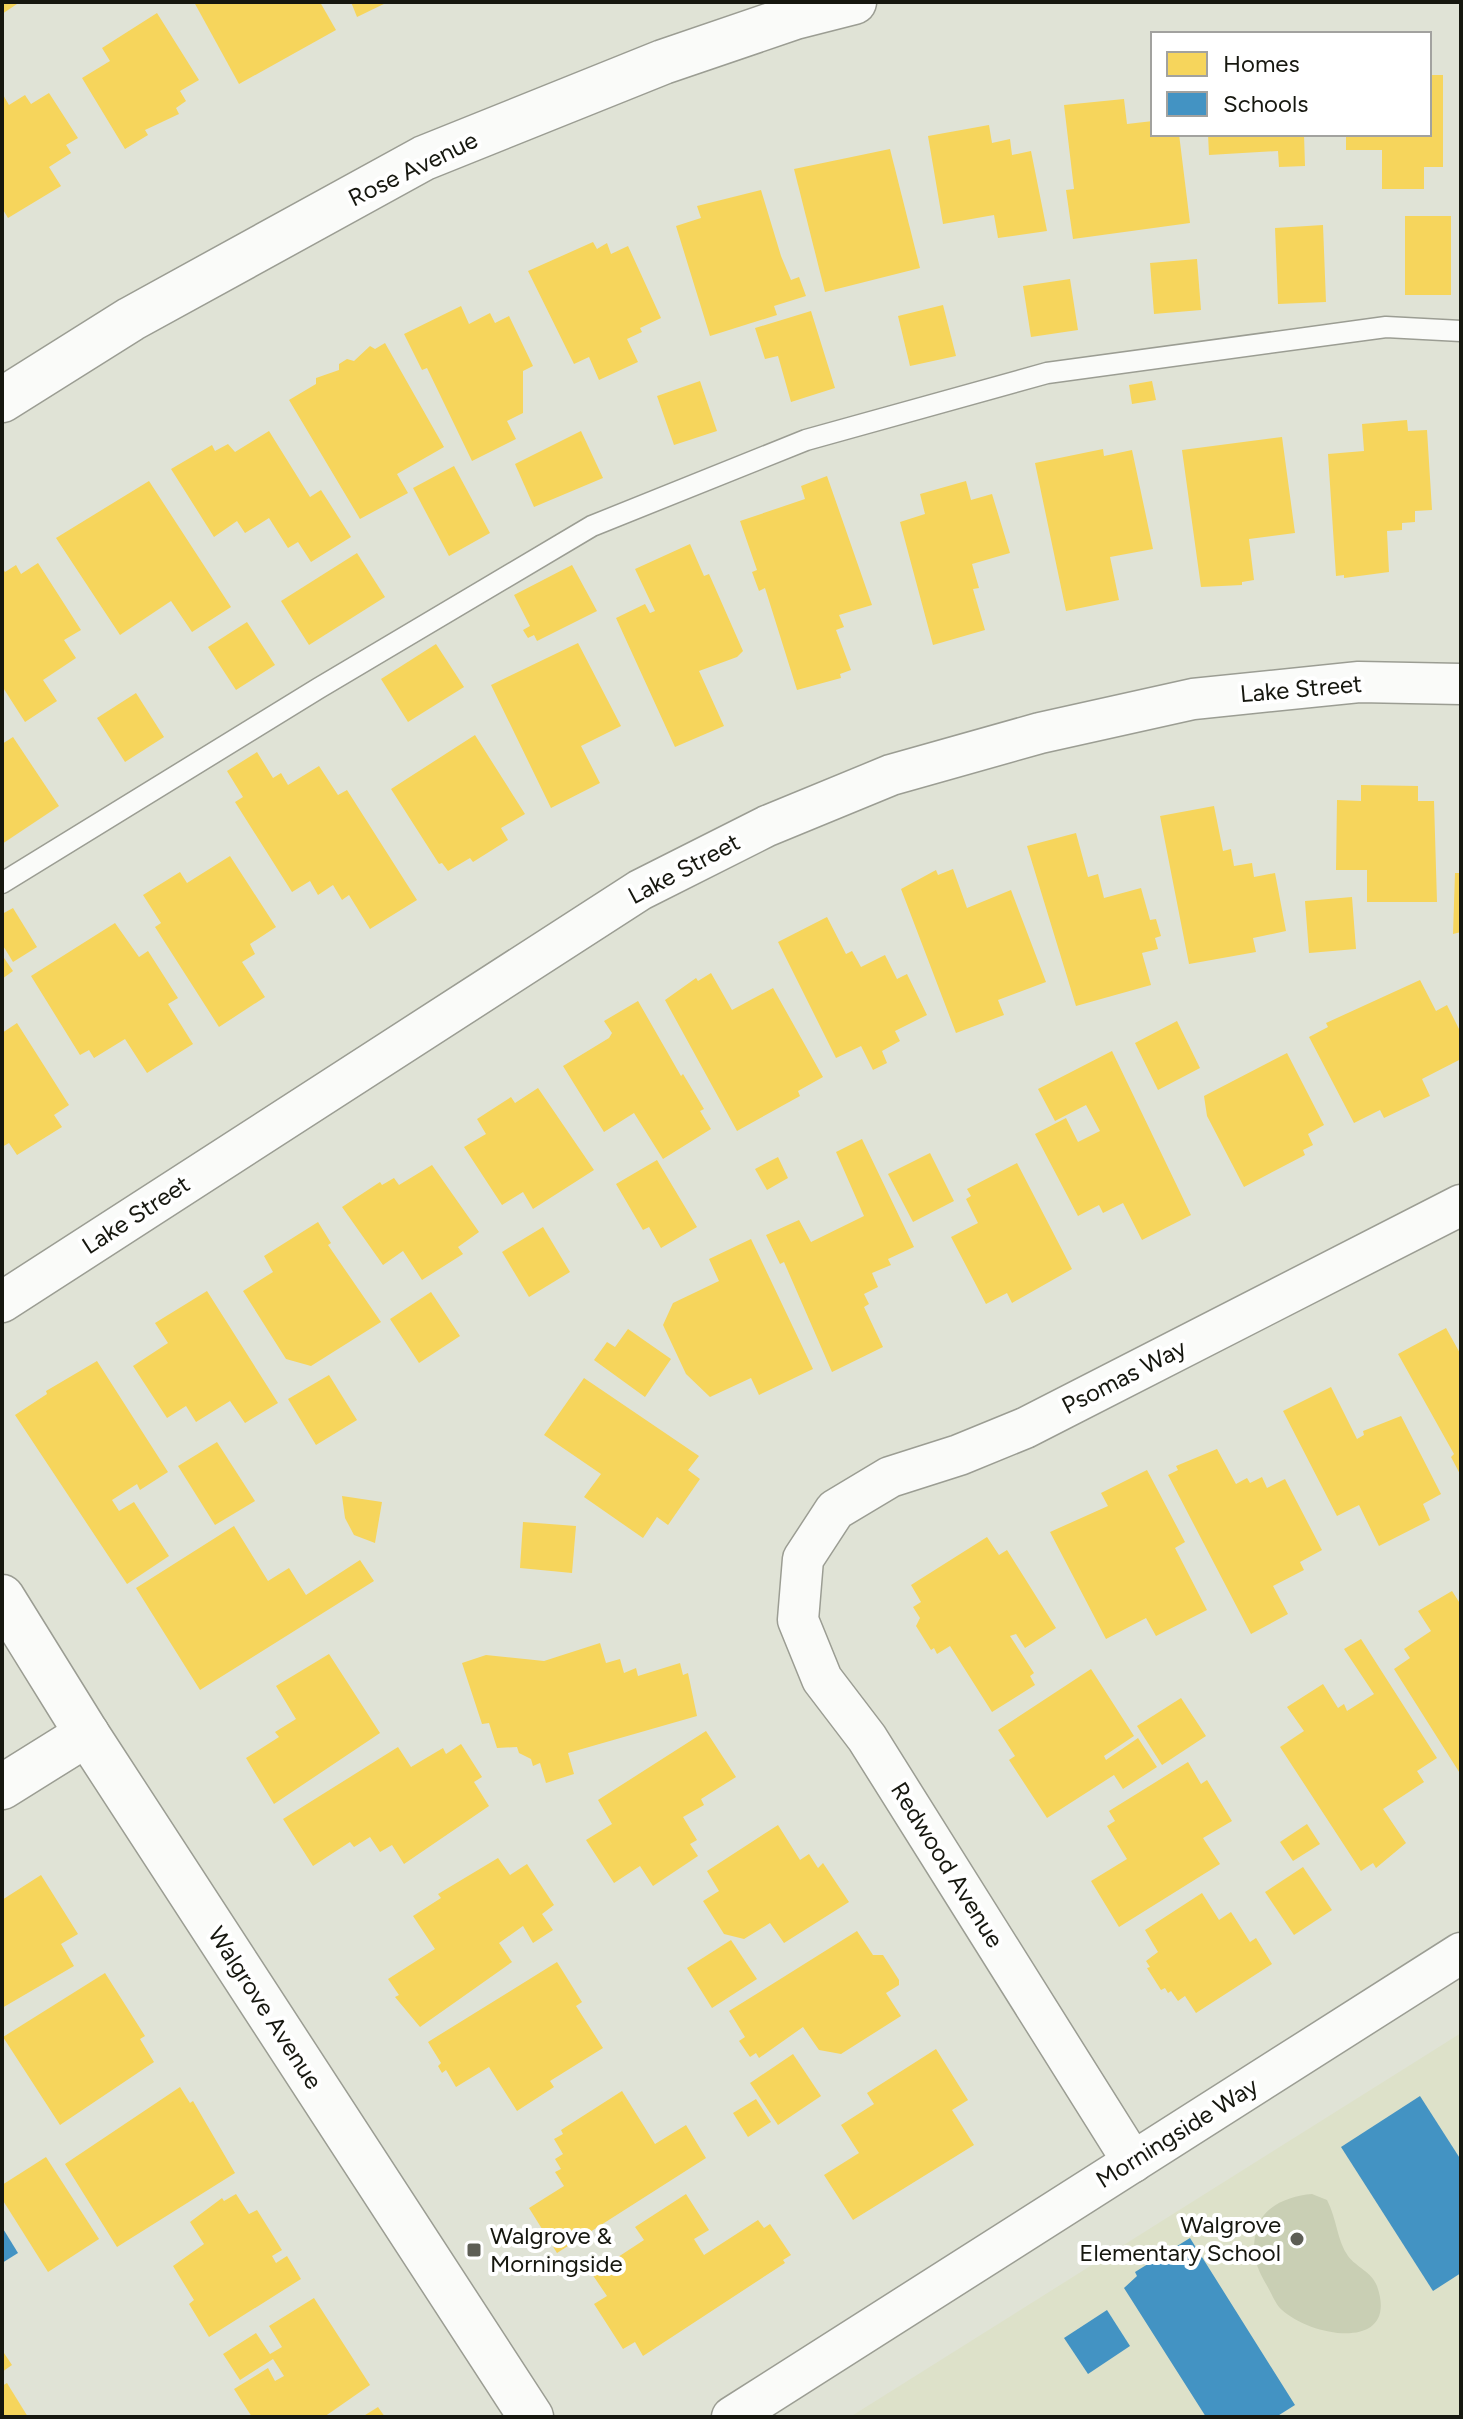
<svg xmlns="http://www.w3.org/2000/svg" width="1463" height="2419" font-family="Figtree,sans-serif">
<rect width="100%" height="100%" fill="#e0e3d6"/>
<polygon fill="#dde1c9" points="1461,2033 1461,2417 850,2417 1415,2062"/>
<path fill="#c9cfb4" d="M1312 2194 1327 2200C1337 2219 1337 2241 1348 2256 1356 2267 1372 2272 1377 2286 1400 2352 1313 2338 1282 2310 1275 2304 1271 2292 1266 2284 1256 2266 1251 2253 1256 2232 1261 2206 1289 2196 1312 2194Z"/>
<g fill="#f6d55c">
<polygon points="2,2 20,2 2,14"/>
<polygon points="194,2 320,2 336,30 239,84"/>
<polygon points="351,2 388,2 357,17"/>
<polygon points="157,13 199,80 180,91 186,101 176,108 179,114 145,130 148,135 125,149 82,78 110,61 102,48"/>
<polygon points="1429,75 1443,75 1443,167 1424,167 1424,189 1382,189 1382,150 1346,150 1346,134 1429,134"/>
<polygon points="2,93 9,105 25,95 31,104 49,93 78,138 66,145 71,153 49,167 61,186 8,218 2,208"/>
<polygon points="1124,99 1127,124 1153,121 1153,134 1179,134 1190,223 1073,239 1066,190 1074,189 1064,105"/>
<polygon points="989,125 992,143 1010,139 1012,155 1031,151 1047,231 998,238 994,215 943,224 928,136"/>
<polygon points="1208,134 1304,134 1305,166 1279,167 1278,151 1209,155"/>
<polygon points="890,149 920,268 825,292 794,169"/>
<polygon points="761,190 781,256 791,280 799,277 806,296 774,306 777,315 710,336 676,226 701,218 697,206"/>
<rect x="1405" y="216" width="46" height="79"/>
<polygon points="1323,225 1326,302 1278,304 1275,228"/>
<polygon points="593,242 597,249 607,243 611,254 628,246 661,318 640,328 642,332 627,339 638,362 599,380 589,357 574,364 528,271"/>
<polygon points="1197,259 1201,310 1154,314 1150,263"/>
<polygon points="1070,279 1078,330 1031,337 1023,286"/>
<polygon points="943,305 956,356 910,366 898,316"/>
<polygon points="461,306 469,324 490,313 495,323 509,316 533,366 523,371 523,413 507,421 516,439 472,461 427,368 422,370 404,334"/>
<polygon points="811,311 835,388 791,402 778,356 765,359 755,328"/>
<polygon points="385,343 444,447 397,474 408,493 360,519 289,400 316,384 316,378 339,370 339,364 347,359 354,361 370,346 375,349"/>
<polygon points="700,381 717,431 674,445 657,396"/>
<polygon points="1152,381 1156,400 1132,404 1129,385"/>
<polygon points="1407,420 1408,431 1427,430 1432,510 1415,511 1415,522 1402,523 1402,530 1387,531 1389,572 1344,578 1344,575 1336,576 1328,454 1364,451 1362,424"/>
<polygon points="269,431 310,497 321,490 351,537 311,562 298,542 288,548 269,518 245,533 237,521 214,537 171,469 212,445 215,451 228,444 235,452"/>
<polygon points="581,431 603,478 534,507 515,464"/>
<polygon points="1282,437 1295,533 1249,539 1254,580 1242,582 1242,585 1201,587 1182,450"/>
<polygon points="1103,449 1104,456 1132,450 1153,549 1110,557 1119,600 1066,611 1035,463"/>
<polygon points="454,466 490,533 449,556 413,488"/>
<polygon points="827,476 872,605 839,615 844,627 836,630 851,670 840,674 841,678 797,690 765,588 759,591 752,572 757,570 740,521 805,499 801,486"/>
<polygon points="149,481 231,607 192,632 171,601 120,635 56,538"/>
<polygon points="966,481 971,500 992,494 1010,553 972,564 979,588 973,589 985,630 933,645 900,522 925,514 920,494"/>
<polygon points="690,544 704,576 709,574 743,651 737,657 699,671 724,726 675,747 616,618 645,604 650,613 655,611 635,569"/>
<polygon points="357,553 385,597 309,645 281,601"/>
<polygon points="38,563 81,630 64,640 76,658 43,680 57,701 25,722 2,686 2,567 5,572 16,565 21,574"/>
<polygon points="572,565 597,611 537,641 534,635 528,638 523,630 530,626 514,595"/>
<polygon points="247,622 275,665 236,690 208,647"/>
<polygon points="578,643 621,726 581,746 600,783 551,808 491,685"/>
<polygon points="436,644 464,687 408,722 381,679"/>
<polygon points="136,693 164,737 125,762 97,718"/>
<polygon points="475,735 525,814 501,828 508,840 473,862 470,858 448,871 442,863 439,864 391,789"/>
<polygon points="13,737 59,806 2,844 2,744"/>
<polygon points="257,752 273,778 281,773 288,785 319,766 338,795 347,790 417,900 370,929 349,895 342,900 333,885 318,895 310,881 292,892 235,802 243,797 227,771"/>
<polygon points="1361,785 1418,786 1418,801 1434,801 1437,902 1367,902 1367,870 1336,870 1337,800 1361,801"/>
<polygon points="1214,806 1223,851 1231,849 1234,866 1252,863 1254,877 1275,873 1286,931 1253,938 1256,952 1189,964 1160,816"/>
<polygon points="1076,833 1088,877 1098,874 1104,898 1141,888 1150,920 1156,919 1161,936 1155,938 1158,949 1142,953 1151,985 1076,1006 1027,846"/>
<polygon points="230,856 276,927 250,944 255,954 242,962 265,997 219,1027 155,927 161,923 143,895 180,872 187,883"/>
<polygon points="953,869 967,908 1011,890 1046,982 998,1000 1004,1015 956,1033 901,889 936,870 938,875"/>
<polygon points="1455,873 1461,873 1461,932 1453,934"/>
<polygon points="1352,897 1356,949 1309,953 1305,901"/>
<polygon points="13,908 37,947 13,962 2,944 2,914"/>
<polygon points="827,917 846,954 852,951 861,967 885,955 897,979 907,974 927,1015 895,1031 900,1041 882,1051 887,1063 873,1070 861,1046 836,1058 778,942"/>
<polygon points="115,923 139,957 148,951 178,998 168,1004 193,1044 147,1073 125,1039 94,1058 89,1050 80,1055 31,976"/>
<polygon points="2,955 13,971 2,979"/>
<polygon points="711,973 732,1010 773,988 823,1077 798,1091 800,1096 737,1131 665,1000 696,978 698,981"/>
<polygon points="1420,980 1436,1011 1447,1005 1461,1033 1461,1059 1422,1079 1430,1096 1384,1118 1380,1110 1354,1123 1309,1037 1328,1027 1326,1023"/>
<polygon points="638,1001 681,1076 683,1074 704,1109 700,1111 711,1129 663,1159 634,1113 604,1132 563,1066 609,1038 612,1033 604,1021"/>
<polygon points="1177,1021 1200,1068 1158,1090 1135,1043"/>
<polygon points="17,1023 69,1105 54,1115 62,1127 17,1155 9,1143 2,1147 2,1033"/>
<polygon points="1112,1051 1191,1215 1142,1240 1123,1203 1103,1213 1099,1205 1078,1216 1035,1134 1066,1118 1078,1142 1100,1131 1086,1105 1055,1121 1038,1089"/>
<polygon points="1287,1053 1324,1125 1308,1134 1313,1145 1303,1150 1305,1155 1244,1187 1207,1116 1204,1096"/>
<polygon points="538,1088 594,1170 533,1209 523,1192 502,1205 464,1147 486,1134 477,1119 511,1097 515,1103"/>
<polygon points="862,1139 914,1247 888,1259 891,1265 872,1273 878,1287 864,1294 869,1304 864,1307 883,1347 832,1372 784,1262 780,1264 766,1235 799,1220 811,1242 864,1216 836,1152"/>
<polygon points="930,1153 954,1201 913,1222 888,1174"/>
<polygon points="778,1157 788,1178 767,1190 755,1169"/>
<polygon points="657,1160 697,1227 661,1248 649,1227 643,1230 616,1184"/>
<polygon points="1017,1163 1072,1269 1012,1303 1007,1293 986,1304 951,1237 978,1223 966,1199 971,1196 967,1189"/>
<polygon points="432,1165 479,1232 458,1247 463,1254 422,1280 403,1251 383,1265 342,1207 380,1182 382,1185 394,1178 399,1185"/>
<polygon points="318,1222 331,1243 328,1245 381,1322 311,1366 286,1359 243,1291 273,1272 264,1256"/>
<polygon points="543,1227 570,1272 529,1297 502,1252"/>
<polygon points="751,1239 813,1369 759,1395 751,1378 710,1397 686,1374 663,1325 673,1303 719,1281 709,1259"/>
<polygon points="207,1291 278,1403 245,1423 230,1401 196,1422 186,1406 167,1418 133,1366 168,1343 155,1323"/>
<polygon points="431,1292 460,1336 419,1363 390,1319"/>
<polygon points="1446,1328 1461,1355 1461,1476 1451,1457 1454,1454 1398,1354"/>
<polygon points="628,1329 671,1359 645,1397 594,1360 607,1342 615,1347"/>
<polygon points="97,1361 168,1472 140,1490 137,1484 112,1500 119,1511 134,1502 169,1556 127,1584 15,1415 47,1394 46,1391"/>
<polygon points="329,1375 357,1420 316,1445 288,1399"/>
<polygon points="584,1378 699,1456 688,1470 700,1479 668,1525 657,1517 643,1538 584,1497 601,1474 544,1435"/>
<polygon points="1331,1387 1357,1439 1364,1435 1363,1431 1401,1416 1441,1494 1423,1504 1430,1520 1379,1546 1359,1505 1337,1516 1283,1411"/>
<polygon points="217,1442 255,1501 215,1525 178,1466"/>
<polygon points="1217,1449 1236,1484 1247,1478 1250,1483 1262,1477 1267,1488 1285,1479 1322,1550 1300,1562 1304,1570 1273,1586 1288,1614 1251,1634 1168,1475 1178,1470 1176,1466"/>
<polygon points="1147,1470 1185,1542 1175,1548 1207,1610 1156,1636 1146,1618 1106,1639 1050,1532 1108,1506 1101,1493"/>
<polygon points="342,1496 382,1502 375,1543 354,1535 345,1518"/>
<polygon points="523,1522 576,1526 572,1573 520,1568"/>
<polygon points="234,1526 268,1581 289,1568 306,1595 360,1560 374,1581 200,1690 136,1588"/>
<polygon points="987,1537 999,1555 1007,1550 1056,1628 1025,1648 1016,1634 1010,1636 1034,1673 1030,1676 1035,1685 992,1712 950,1646 937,1654 934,1648 931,1650 916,1626 920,1618 913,1607 921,1602 911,1585"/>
<polygon points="1452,1591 1461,1605 1461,1775 1394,1669 1410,1658 1404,1649 1431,1631 1418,1611"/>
<polygon points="1361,1639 1437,1758 1417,1771 1424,1782 1383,1809 1406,1843 1376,1868 1373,1863 1361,1871 1280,1747 1304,1731 1287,1707 1323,1684 1338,1708 1344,1704 1347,1711 1374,1694 1344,1649"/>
<polygon points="600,1643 606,1663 620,1659 624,1673 636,1668 638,1676 680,1663 683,1675 688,1673 697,1716 568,1753 574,1774 546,1783 540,1763 533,1766 531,1759 519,1753 517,1747 497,1748 489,1723 482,1724 462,1663 486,1655 544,1661"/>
<polygon points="329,1654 380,1733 274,1804 246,1758 279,1737 275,1732 296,1719 276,1686"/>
<polygon points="1091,1669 1134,1736 1104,1756 1106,1760 1138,1738 1157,1767 1123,1789 1114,1775 1047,1818 1009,1760 1015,1756 998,1730"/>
<polygon points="1181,1698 1206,1736 1162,1765 1137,1726"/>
<polygon points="706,1731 736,1777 701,1799 704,1805 683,1817 697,1840 690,1844 698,1856 653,1886 640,1866 614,1883 586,1840 612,1824 598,1800"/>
<polygon points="461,1744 482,1777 474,1782 489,1806 404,1864 392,1845 380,1852 370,1837 354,1847 350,1842 313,1866 283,1819 398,1747 411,1767 443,1748 446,1754"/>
<polygon points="1188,1762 1201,1784 1207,1780 1232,1821 1203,1838 1220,1864 1119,1927 1091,1881 1127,1859 1107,1826 1115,1821 1109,1811"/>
<polygon points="1307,1824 1320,1844 1293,1861 1280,1842"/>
<polygon points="778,1825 800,1860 809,1854 818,1868 823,1863 849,1902 784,1943 770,1923 744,1939 724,1934 703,1901 719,1891 707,1871"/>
<polygon points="498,1858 510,1875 527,1864 554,1905 542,1914 553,1930 533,1943 523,1926 499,1943 512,1962 420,2027 395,1997 399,1995 388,1979 435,1949 413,1916 441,1898 438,1894"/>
<polygon points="1303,1867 1332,1910 1294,1935 1265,1892"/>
<polygon points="41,1875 78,1934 61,1944 74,1966 2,2008 2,1900"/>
<polygon points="1202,1893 1219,1920 1231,1912 1250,1942 1256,1938 1272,1964 1196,2013 1185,1996 1178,2001 1171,1991 1168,1993 1165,1988 1161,1990 1147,1968 1150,1967 1146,1961 1158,1952 1145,1930"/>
<polygon points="857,1931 873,1955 883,1955 899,1980 899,1985 886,1993 901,2016 841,2054 819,2050 803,2027 759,2058 756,2053 750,2057 739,2041 745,2037 729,2011"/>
<polygon points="731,1940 757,1979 712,2008 687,1968"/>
<polygon points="557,1962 582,2002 576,2006 603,2048 550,2081 554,2087 517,2111 489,2067 456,2087 446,2070 442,2073 438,2066 441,2063 428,2042"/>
<polygon points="105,1973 145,2036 140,2039 154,2062 60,2125 3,2037"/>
<polygon points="936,2049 968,2100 952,2110 974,2145 853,2220 824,2175 859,2153 841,2125 874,2104 867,2093"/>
<polygon points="793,2054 821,2096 778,2125 750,2083"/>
<polygon points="180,2087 190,2103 193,2101 235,2173 117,2247 65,2164"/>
<polygon points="622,2091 655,2144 686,2125 706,2158 557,2253 529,2208 564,2186 555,2172 561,2169 555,2159 563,2154 554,2139 563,2134 561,2130"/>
<polygon points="756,2099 771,2122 748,2137 733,2113"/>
<polygon points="46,2157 99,2239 48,2272 2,2199 2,2185"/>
<polygon points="236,2194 249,2214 257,2210 282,2250 272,2256 276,2263 287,2256 301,2279 209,2337 189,2304 194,2300 173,2266 204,2244 190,2222 222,2198 224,2201"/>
<polygon points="686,2194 709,2230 694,2239 704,2255 758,2220 764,2228 770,2224 791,2255 783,2260 785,2263 643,2356 635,2342 623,2349 594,2304 607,2296 592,2274 644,2240 635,2227"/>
<polygon points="314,2298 370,2385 324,2417 252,2417 234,2389 268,2368 275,2381 284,2376 273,2359 240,2380 223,2354 256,2333 270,2354 282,2347 269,2326"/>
<polygon points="2,2350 12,2365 2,2372"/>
<polygon points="7,2383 28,2417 2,2417 2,2386"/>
<polygon points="378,2407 385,2417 362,2417"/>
</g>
<g fill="#4393c3">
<polygon points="1420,2096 1461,2160 1461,2273 1433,2291 1341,2147"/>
<polygon points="2,2227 18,2253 2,2263"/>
<polygon points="1190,2238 1295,2405 1276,2417 1206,2417 1124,2288 1137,2276 1135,2272"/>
<polygon points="1107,2310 1130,2346 1088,2374 1064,2338"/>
</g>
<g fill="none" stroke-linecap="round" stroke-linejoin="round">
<g stroke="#9b9d93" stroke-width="23">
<polyline id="lane" points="2,883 319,688 592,526 806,440 1047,373 1386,327 1461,331"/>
</g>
<g stroke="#9b9d93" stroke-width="43">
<g id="street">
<polyline points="2,1302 640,890 767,826 891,775 1040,733 1193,699 1359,682 1461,684"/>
<polyline points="1133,2162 867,1738 822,1679 798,1620 803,1559 835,1510 890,1477 959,1455 1025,1428 1461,1205"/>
<polyline points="732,2417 1461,1953"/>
</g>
</g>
<g stroke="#9b9d93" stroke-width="47">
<g id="secondary">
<polyline points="2,400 131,319 424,158 663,62 795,17 854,2"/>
<polyline points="2,1597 87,1734 531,2417"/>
<polyline points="2,1787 87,1734"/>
</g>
</g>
<use href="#lane" stroke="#fafbf9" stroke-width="20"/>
<use href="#street" stroke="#fafbf9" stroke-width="40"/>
<use href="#secondary" stroke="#fafbf9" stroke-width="44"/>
</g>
<g fill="#5d5e55" stroke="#fff" stroke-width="3">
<circle cx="1297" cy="2239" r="8"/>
<rect x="466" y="2242" width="16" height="16" rx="4"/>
</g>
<g text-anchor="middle" stroke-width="8" stroke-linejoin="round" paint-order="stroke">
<g font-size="24" fill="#16170f" stroke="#fff">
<text transform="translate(413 169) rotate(-26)" y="8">Rose Avenue</text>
<text transform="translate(1301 689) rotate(-5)" y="8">Lake Street</text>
<text transform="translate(684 869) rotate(-28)" y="8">Lake Street</text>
<text transform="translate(136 1215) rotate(-33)" y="8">Lake Street</text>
<text transform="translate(1124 1377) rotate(-27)" y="8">Psomas Way</text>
<text transform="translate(947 1865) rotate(58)" y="8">Redwood Avenue</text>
<text transform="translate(265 2008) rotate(57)" y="8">Walgrove Avenue</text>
<text transform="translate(1177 2133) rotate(-32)" y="8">Morningside Way</text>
</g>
<g font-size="24" fill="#16170f" stroke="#fff" text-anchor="end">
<text x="1281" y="2233">Walgrove<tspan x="1281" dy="28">Elementary School</tspan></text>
<text x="490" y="2244" text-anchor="start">Walgrove &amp;<tspan x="490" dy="28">Morningside</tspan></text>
</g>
</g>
<rect width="1463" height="2419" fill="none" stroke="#16170f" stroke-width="8"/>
<rect x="1151" y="32" width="280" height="104" fill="#ffffff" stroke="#a2a29f" stroke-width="2"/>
<rect x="1167" y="52" width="40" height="24" fill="#f6d55c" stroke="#a2a29f" stroke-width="2"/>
<text x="1223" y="72" font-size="24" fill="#16170f">Homes</text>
<rect x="1167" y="92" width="40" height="24" fill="#4393c3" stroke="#a2a29f" stroke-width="2"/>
<text x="1223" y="112" font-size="24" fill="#16170f">Schools</text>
</svg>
